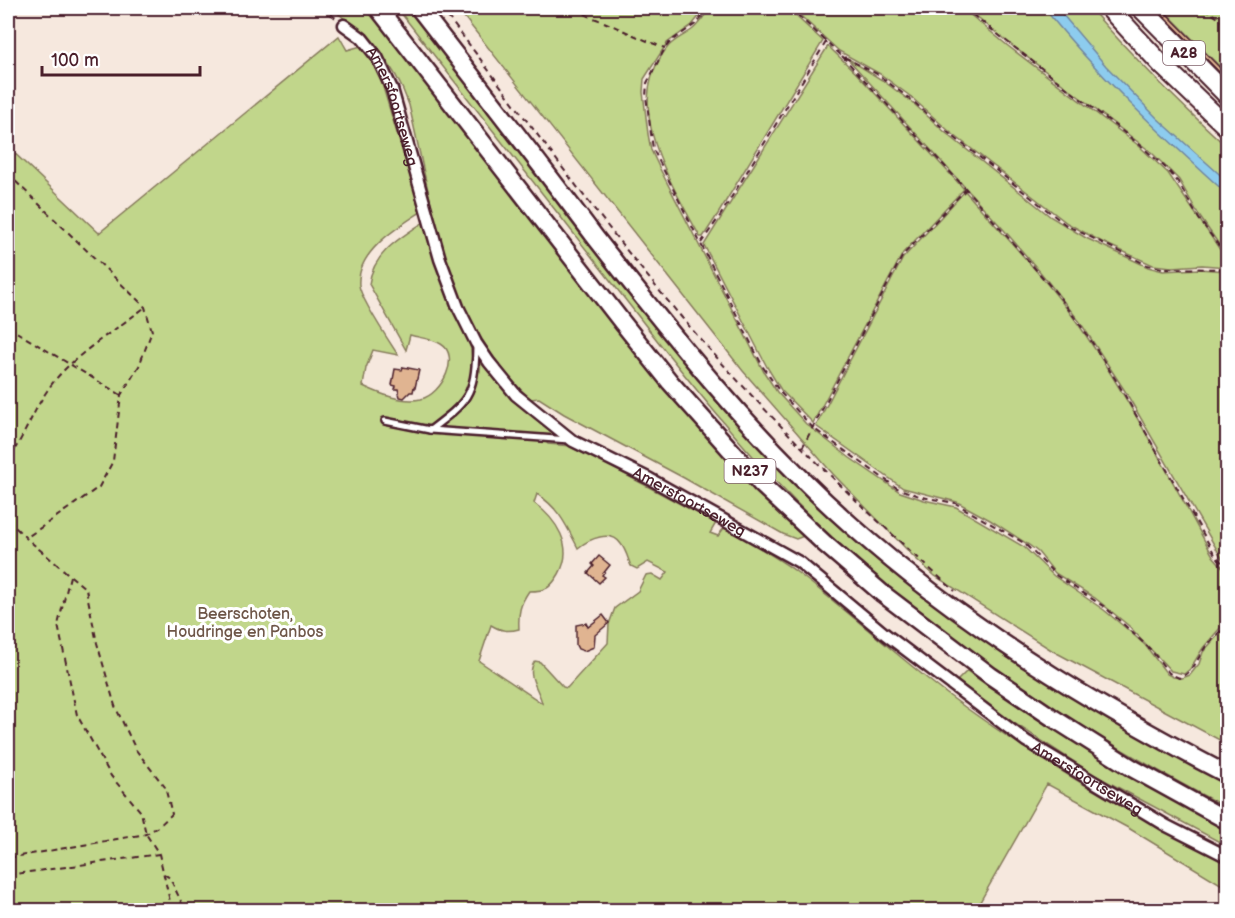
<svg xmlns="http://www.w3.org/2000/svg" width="1235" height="918" font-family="'Balsamiq Sans',sans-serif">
<rect width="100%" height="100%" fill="#f6e8de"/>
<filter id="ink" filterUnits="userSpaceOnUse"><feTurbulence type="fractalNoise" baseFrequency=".0167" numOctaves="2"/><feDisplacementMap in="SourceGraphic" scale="12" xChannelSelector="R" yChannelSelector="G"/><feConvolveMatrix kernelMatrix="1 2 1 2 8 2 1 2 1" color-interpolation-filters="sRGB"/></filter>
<g filter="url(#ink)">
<g fill="#c1d68b" stroke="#867a5b" stroke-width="1.5" fill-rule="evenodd">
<path d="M331 8H372L753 487 804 536 796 539 783 534 684 478 564 414 539 398 531 399C447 325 433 207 409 105 393 59 368 36 331 8Z"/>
<path d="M397 8H411L657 324 747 433 825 513 906 583 992 646 1064 692 1131 732 1227 781V808C1079 730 935 638 815 521 739 448 675 363 610 280 539 189 468 98 397 8Z"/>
<polygon points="457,8 706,8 692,25 667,43 644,79 643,92 648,134 651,150 659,167 764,372 777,392 806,424 850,458 900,492 924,500 956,507 1024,547 1054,576 1104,610 1127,629 1145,645 1167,674 1173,677 1182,678 1190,675 1199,664 1203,652 1227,625 1227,744 1053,651 935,576 916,559 833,474 743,371"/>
<path d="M710 8H787L823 41 718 214 703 237H700C672 184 620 106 667 48 673 40 684 36 693 29 700 23 705 15 710 8Z"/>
<polygon points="792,8 962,8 1008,46 1138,145 1168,173 1227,260 1227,267 1202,265 1172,267 1153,265 1102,242 1067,223 950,132 910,96 880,74 839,51"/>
<path d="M967 8H1090C1133 57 1179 103 1227 147V256L1200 217 1179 180 1151 152 1006 41Z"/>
<polygon points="1162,8 1227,8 1227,74"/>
<path d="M339 36 347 50 361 46 369 56 379 74 421 212C398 227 356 252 359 285 360 298 389 341 398 355L373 350 366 368 363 386C380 394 402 403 421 399 442 394 461 356 441 344 433 339 420 338 410 335L406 350 369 284C373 253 400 238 424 222 436 261 454 298 468 337 474 352 467 357 480 371L481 360C503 391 530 412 560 436L539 434 548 444 572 446 716 523 710 533 718 536 724 528C749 542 776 556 798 573 849 612 896 655 947 694 1036 760 1128 813 1228 862L1227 888 1130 829 1047 784 980 902 994 910H8V147L99 233ZM537 494C559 508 566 525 578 548 589 539 611 529 621 544 626 550 628 559 631 566L637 569 648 562 668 572 662 580 652 574 646 575 638 591 615 608 609 624 608 643 567 688 563 687 540 662 535 661C525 675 539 689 542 703L479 661 491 625C501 631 508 632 519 629 518 613 520 604 529 591 534 591 542 591 547 588 552 585 556 579 559 574 575 546 556 519 534 503Z"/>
<polygon points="828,46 856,73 964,189 903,253 813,423 781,390 767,367 704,245"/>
<polygon points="847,58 882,80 913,103 946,133 1051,217 1086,238 1148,267 1163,271 1199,269 1227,271 1227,567 1125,391 1080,322 1041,273 1004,230"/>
<path d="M965 191C1006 238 1051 283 1085 334 1133 405 1172 481 1213 556L1227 572V620L1203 648 1190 669 1184 674 1171 671 1129 626 1095 598 1055 573 1038 552 1029 545 990 520 957 502 903 488 816 426 903 258Z"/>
<path d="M967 671C1049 731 1138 779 1227 827V846L1093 774 1014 723 956 682Z"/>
</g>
<path fill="#8dccee" stroke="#7287a0" stroke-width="1.5" d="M1044 8H1057L1106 66 1157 118 1227 181V194C1163 136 1098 76 1044 8Z"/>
<g fill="#e0b491" stroke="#4a1f2b" stroke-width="1.5">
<polygon points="1156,8 1161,8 1227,75 1227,80"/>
<polygon points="403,367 419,370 415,388 414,387 413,392 410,392 404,398 400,397 398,389 395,389 396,386 392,385 395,369 402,370"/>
<polygon points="599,556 610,565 602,575 605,577 599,583 588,573 594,566 592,564"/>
<polygon points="603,615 609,623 595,635 594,647 584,651 578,649 576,645 576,625 586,623 588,627"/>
</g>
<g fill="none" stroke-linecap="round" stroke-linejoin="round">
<g stroke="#4a1f2b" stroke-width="10">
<g id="lane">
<path d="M385 421 430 430C467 402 475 396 476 348"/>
<polyline points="430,430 569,440"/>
</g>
</g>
<g stroke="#4a1f2b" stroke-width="15">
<g id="street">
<path id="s1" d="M344 25 362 38 377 57 392 89 440 259 458 307 476 343 489 362 516 395 573 441 650 479 799 562 885 634 1026 741 1167 826 1228 857"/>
</g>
</g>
<g stroke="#4a1f2b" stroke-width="21">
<g id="primary">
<polyline points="378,8 622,322 670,382 761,484 825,544 883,594 991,676 1053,718 1132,768 1228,821"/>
<path d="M419 8C478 84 537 160 595 237 674 338 754 439 851 525 965 627 1093 705 1228 775"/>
</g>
</g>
<g stroke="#4a1f2b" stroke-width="22">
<g id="highway">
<polyline points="1109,8 1161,64 1228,128"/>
<polyline points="1141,8 1228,96"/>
</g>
</g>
<g stroke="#4a1f2b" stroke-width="2" stroke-dasharray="6 4.5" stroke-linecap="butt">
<polyline points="322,8 336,18"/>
<path d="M441 8C521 111 598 219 683 319 767 417 859 506 955 591"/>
<path d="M576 8C587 17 598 19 611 25 629 33 646 41 665 48"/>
<path d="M709 8 697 23 671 41 665 48 647 83 646 96 653 149 763 367 780 392 813 428 897 488 922 497 955 503 1024 543 1057 576 1106 608 1150 649 1169 673 1179 678C1194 672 1196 661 1204 649 1211 640 1220 632 1228 623"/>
<polyline points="790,8 842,56 877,74 914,102 945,130 1066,225 1147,265 1162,268 1228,269"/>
<polyline points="964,8 1140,145 1168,170 1178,182 1199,219 1228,258"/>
<polyline points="1204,8 1228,25"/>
<polyline points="842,56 966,189 1058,295 1086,333 1119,385 1214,553 1228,570"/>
<polyline points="8,174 145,307 152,331 139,366 121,395 113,461 99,487 26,538"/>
<polyline points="701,243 720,216 826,42"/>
<polyline points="8,327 121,395"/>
<polyline points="802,448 903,255 966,189"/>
<path d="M8 459C24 438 32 413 47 391 68 358 113 332 144 308"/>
<polyline points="8,520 26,538 86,589 97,643 115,706 136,750 165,787 172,814 158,827 146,834 8,858"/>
<polyline points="70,576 58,625 77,715 111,776 141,812 146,834 159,854 172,910"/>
<polyline points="164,874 170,878 185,910"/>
<polyline points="8,875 159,854"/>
</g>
<use href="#lane" stroke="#fff" stroke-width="5"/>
<use href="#street" stroke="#fff" stroke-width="10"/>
<use href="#primary" stroke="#fff" stroke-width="16"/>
<use href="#highway" stroke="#fff" stroke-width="18"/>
</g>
</g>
<g text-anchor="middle" stroke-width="6" stroke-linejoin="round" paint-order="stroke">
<g fill="#fff" stroke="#80626b" stroke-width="1.5">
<rect x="1163" y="41" width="42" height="24" rx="4.5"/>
<rect x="724.5" y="459" width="51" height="24" rx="4.5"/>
</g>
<g font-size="15" font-weight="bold" fill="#4a1f2b">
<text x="1184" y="58">A28</text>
<text x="750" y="476">N237</text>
</g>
<g font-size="16" fill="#4a1f2b" stroke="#fff">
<text dy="6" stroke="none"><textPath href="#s1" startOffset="98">Amersfoortseweg</textPath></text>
<text dy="6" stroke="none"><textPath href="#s1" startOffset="620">Amersfoortseweg</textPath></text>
<text dy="6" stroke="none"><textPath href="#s1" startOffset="1106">Amersfoortseweg</textPath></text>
</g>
<g font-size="16" fill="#6e5648" stroke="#fff">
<text x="245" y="619">Beerschoten,<tspan x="245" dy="18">Houdringe en Panbos</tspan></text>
</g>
</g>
<rect width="1235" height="918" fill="none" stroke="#fff" stroke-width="30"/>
<rect x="15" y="15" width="1205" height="888" fill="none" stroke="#4a1f2b" stroke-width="2" filter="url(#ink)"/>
<path d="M42 66v9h158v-9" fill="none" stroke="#4a1f2b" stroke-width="3"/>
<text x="51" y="66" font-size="18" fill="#4a1f2b" stroke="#ffffff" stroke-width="4.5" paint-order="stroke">100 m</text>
</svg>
